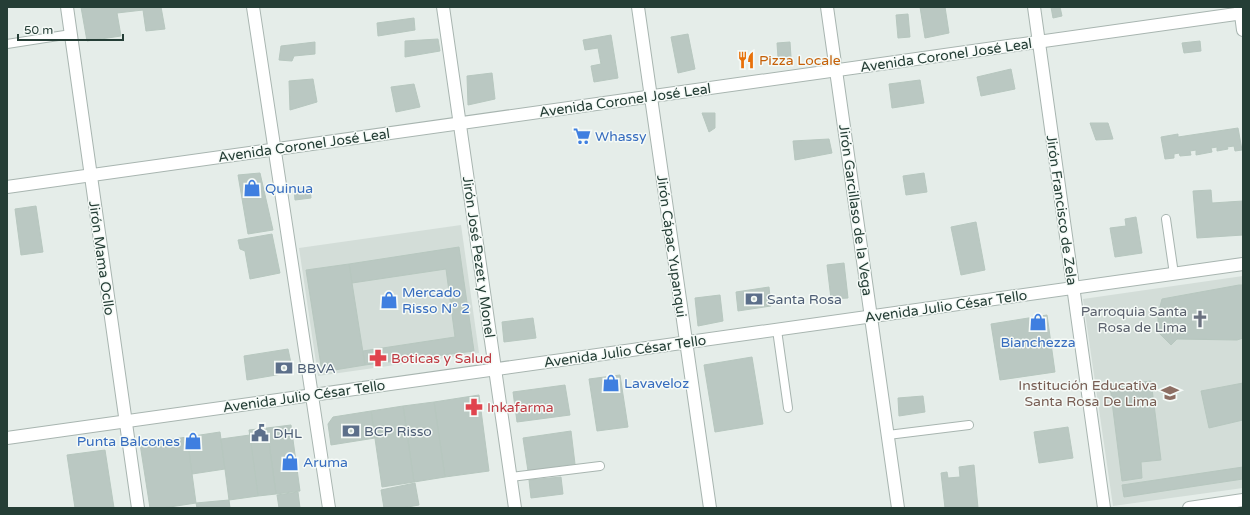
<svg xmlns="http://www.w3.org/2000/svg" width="1250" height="515" font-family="'Varela Round',sans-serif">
<rect width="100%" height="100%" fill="#e5ede9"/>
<g fill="#d3ddd8">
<polygon points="461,225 479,353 318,376 299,248"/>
<polygon points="1243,276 1243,488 1113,506 1083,299"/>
</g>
<g fill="#bac8c2" stroke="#b7c7bf">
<polygon points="81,7 161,7 165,29 146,31 143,10 117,13 121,36 87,41"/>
<polygon points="920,7 945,7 949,33 925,38"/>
<polygon points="1051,7 1060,7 1062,16 1053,18"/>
<polygon points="908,14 910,37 898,38 896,15"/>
<polygon points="414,18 415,30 378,36 377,23"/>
<polygon points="688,34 695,69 678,73 671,37"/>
<polygon points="611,35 618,78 594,82 591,66 601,64 598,48 585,50 583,40"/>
<polygon points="438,39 440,51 405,57 405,41"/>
<polygon points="1200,41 1201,51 1184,53 1182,43"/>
<polygon points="315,42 315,54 294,56 292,61 279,60 281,46"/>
<polygon points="790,42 791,57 778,58 777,43"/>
<polygon points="1011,69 1015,89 981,96 977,77"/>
<polygon points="492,73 495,99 468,105 467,76"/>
<polygon points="313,79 317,102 290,110 289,81"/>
<polygon points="920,80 924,103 892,108 889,84"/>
<polygon points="414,84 420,107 396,112 391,87"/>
<polygon points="702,113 715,113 715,128 709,132"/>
<polygon points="1090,123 1108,123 1113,139 1096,140"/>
<polygon points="1238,128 1242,150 1235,151 1234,146 1227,147 1228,149 1217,151 1217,147 1211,148 1212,152 1196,155 1196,150 1190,151 1191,155 1180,156 1179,153 1174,154 1174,158 1165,159 1161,137 1178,134 1178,137"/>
<polygon points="829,139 832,153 795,160 793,141"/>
<polygon points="260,173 273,230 248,234 238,175"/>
<polygon points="924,173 927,192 906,195 903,176"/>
<polygon points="310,186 311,198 295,200 294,188"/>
<polygon points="1211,190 1212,203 1243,201 1243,235 1197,238 1193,191"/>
<polygon points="36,206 43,252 21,255 15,209"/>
<polygon points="1136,217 1142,253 1115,257 1110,228 1126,226 1125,219"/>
<polygon points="976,222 985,270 961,275 951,227"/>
<polygon points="272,234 280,273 250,279 245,251 240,249 238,240"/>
<polygon points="459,247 474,351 365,365 363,351 455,337 446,269 352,283 349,264"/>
<polygon points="844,263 848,298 831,299 827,265"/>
<polygon points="349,264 365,365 322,372 306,270"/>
<polygon points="1239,285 1243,285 1243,338 1237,340 1177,339 1171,345 1158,332 1158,314 1162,299"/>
<polygon points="769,287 771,306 738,311 736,292"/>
<polygon points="720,295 723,321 698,326 695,298"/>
<polygon points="1047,315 1055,372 1000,380 991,324"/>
<polygon points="533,318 536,338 504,342 502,322"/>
<polygon points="288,349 292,368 288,373 247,380 244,356"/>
<polygon points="752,357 763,424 715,432 704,365"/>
<polygon points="620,375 628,427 597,431 589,379"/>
<polygon points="1151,381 1161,460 1141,462 1142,478 1122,481 1110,386"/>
<polygon points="1243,383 1243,420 1209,428 1201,391"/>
<polygon points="565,385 570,415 517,422 513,392"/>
<polygon points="479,395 489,471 445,477 434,402"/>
<polygon points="923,396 925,412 899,416 898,398"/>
<polygon points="434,402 445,477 414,482 403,406"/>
<polygon points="403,406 414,482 382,487 371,411"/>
<polygon points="371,411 375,438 331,445 328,424 333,417"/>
<polygon points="291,425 300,491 276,494 267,428"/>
<polygon points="1068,427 1073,458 1039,463 1034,432"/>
<polygon points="267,428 276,494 258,496 249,430"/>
<polygon points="571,431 575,464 528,471 523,438"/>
<polygon points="220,432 225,469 192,474 187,437"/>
<polygon points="250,435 258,496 229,500 221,439"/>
<polygon points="187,437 196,503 163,508 150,508 140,444"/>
<polygon points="105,450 114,508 75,508 67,455"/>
<polygon points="974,465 978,508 945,508 941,473 947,472 948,478 960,477 959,467"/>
<polygon points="1243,467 1243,479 1124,497 1122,485"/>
<polygon points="561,477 563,494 531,498 529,480"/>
<polygon points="415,483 419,505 402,508 384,508 381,490"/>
<polygon points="298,492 300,508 279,508 277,495"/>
<polygon points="229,500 230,508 197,508 196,503"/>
</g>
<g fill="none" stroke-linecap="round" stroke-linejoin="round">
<g stroke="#a8b5b0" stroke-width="10">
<g id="service">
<polyline points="7,44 71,34"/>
<polyline points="1166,219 1174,274"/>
<polyline points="777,330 788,408"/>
<polyline points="888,435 969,425"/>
<polyline points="511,477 600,466"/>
</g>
</g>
<g stroke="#a8b5b0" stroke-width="14">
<g id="minor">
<polyline points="67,7 138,508"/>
<polyline points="253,7 329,508"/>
<polyline points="443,7 515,508"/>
<polyline points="638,7 710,508"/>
<polyline points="827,7 898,508"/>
<polyline points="1034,7 1104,508"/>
<polyline points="1240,7 1243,30"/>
<polyline points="7,187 1243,13"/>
<polyline points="7,438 1243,264"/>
<polyline points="1189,508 1243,500"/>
</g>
</g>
<use href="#service" stroke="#fff" stroke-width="8"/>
<use href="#minor" stroke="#fff" stroke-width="12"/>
</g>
<defs>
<g id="restaurant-bare" transform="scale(1.38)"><path d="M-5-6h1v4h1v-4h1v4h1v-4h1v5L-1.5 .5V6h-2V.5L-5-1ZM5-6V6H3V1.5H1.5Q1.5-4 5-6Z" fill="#e8710a" stroke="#f5faf7" stroke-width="2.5" paint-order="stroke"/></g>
<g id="supermarket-bare" transform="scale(1.38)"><path d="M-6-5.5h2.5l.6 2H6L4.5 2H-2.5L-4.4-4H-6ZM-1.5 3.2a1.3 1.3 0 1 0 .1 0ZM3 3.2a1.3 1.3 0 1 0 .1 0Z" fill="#3f7fe0" stroke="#f5faf7" stroke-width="2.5" paint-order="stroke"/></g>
<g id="shop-bare" transform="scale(1.38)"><path d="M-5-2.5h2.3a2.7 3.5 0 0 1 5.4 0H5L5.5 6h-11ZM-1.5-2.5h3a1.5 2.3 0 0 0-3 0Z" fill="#3f7fe0" stroke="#f5faf7" stroke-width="2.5" paint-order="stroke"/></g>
<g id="bank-bare" transform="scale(1.38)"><path d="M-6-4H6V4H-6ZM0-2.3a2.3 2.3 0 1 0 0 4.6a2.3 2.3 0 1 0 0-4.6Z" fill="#5c6f8a" stroke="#f5faf7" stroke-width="2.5" paint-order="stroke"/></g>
<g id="church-bare" transform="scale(1.38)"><path d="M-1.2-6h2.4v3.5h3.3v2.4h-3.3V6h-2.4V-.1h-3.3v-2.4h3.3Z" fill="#6b7280" stroke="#f5faf7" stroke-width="2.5" paint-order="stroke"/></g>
<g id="pharmacy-bare" transform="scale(1.38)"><path d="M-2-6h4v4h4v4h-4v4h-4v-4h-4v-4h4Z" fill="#e0444e" stroke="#f5faf7" stroke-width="2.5" paint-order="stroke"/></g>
<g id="school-bare" transform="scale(1.38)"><path d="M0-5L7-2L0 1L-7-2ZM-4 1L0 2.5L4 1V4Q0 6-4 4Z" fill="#8d6e63" stroke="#f5faf7" stroke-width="2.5" paint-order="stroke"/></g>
<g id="civic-bare" transform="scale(1.38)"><path d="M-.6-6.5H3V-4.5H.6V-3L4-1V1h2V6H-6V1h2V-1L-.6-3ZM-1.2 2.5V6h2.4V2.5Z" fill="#5c6f8a" stroke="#f5faf7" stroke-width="2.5" paint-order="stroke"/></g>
</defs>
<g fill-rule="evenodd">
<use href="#restaurant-bare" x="746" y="60"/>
<use href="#supermarket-bare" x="582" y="136"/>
<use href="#shop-bare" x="252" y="188"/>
<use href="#bank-bare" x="754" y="299"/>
<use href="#shop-bare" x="389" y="300"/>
<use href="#church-bare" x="1200" y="319"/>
<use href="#shop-bare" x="1038" y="322"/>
<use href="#pharmacy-bare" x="378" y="358"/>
<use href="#bank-bare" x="284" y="368"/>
<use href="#shop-bare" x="611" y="383"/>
<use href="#school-bare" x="1170" y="393"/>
<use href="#pharmacy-bare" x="474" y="407"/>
<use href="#bank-bare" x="351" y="431"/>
<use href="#civic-bare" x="260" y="433"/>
<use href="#shop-bare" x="193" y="441"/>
<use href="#shop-bare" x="290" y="462"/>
</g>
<g text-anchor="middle" stroke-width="3" stroke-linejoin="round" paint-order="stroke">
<g font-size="14" fill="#253e36" stroke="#f5faf7">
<text transform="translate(946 55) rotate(-8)" y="5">Avenida Coronel José Leal</text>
<text transform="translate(625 100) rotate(-8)" y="5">Avenida Coronel José Leal</text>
<text transform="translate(304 145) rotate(-8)" y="5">Avenida Coronel José Leal</text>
<text transform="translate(856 210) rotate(82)" y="5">Jirón Garcillaso de la Vega</text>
<text transform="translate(1062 210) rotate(82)" y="5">Jirón Francisco de Zela</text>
<text transform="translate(672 246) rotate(82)" y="5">Jirón Cápac Yupanqui</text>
<text transform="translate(479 257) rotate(82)" y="5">Jirón José Pezet y Monel</text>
<text transform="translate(102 258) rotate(82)" y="5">Jirón Mama Ocllo</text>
<text transform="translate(946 306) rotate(-8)" y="5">Avenida Julio César Tello</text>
<text transform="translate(625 351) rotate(-8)" y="5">Avenida Julio César Tello</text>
<text transform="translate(304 396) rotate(-8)" y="5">Avenida Julio César Tello</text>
</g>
<g font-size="14" fill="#c56008" stroke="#f5faf7" text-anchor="start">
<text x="759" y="65">Pizza Locale</text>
</g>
<g font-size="14" fill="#366cbe" stroke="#f5faf7" text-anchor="start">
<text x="595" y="141">Whassy</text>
<text x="265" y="193">Quinua</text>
<text x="402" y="297">Mercado<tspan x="402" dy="16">Risso N° 2</tspan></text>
<text x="1038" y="347" text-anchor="middle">Bianchezza</text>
<text x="624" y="388">Lavaveloz</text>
<text x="180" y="446" text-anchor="end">Punta Balcones</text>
<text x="303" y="467">Aruma</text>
</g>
<g font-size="14" fill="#4e5e75" stroke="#f5faf7" text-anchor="start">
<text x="767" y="304">Santa Rosa</text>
<text x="297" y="373">BBVA</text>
<text x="364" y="436">BCP Risso</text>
<text x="273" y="438">DHL</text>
</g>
<g font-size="14" fill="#5b616d" stroke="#f5faf7" text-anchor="end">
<text x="1187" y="316">Parroquia Santa<tspan x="1187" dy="16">Rosa de Lima</tspan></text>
</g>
<g font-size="14" fill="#be3a42" stroke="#f5faf7" text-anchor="start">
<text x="391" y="363">Boticas y Salud</text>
<text x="487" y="412">Inkafarma</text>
</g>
<g font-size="14" fill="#785e54" stroke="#f5faf7" text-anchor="end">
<text x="1157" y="390">Institución Educativa<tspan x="1157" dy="16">Santa Rosa De Lima</tspan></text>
</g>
</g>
<rect width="1250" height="515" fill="none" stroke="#253e36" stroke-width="16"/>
<path d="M18 34v6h105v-6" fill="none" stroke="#253e36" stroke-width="2"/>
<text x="24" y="34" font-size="12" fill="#253e36" stroke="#f5faf7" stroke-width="3" paint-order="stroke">50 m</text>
</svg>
